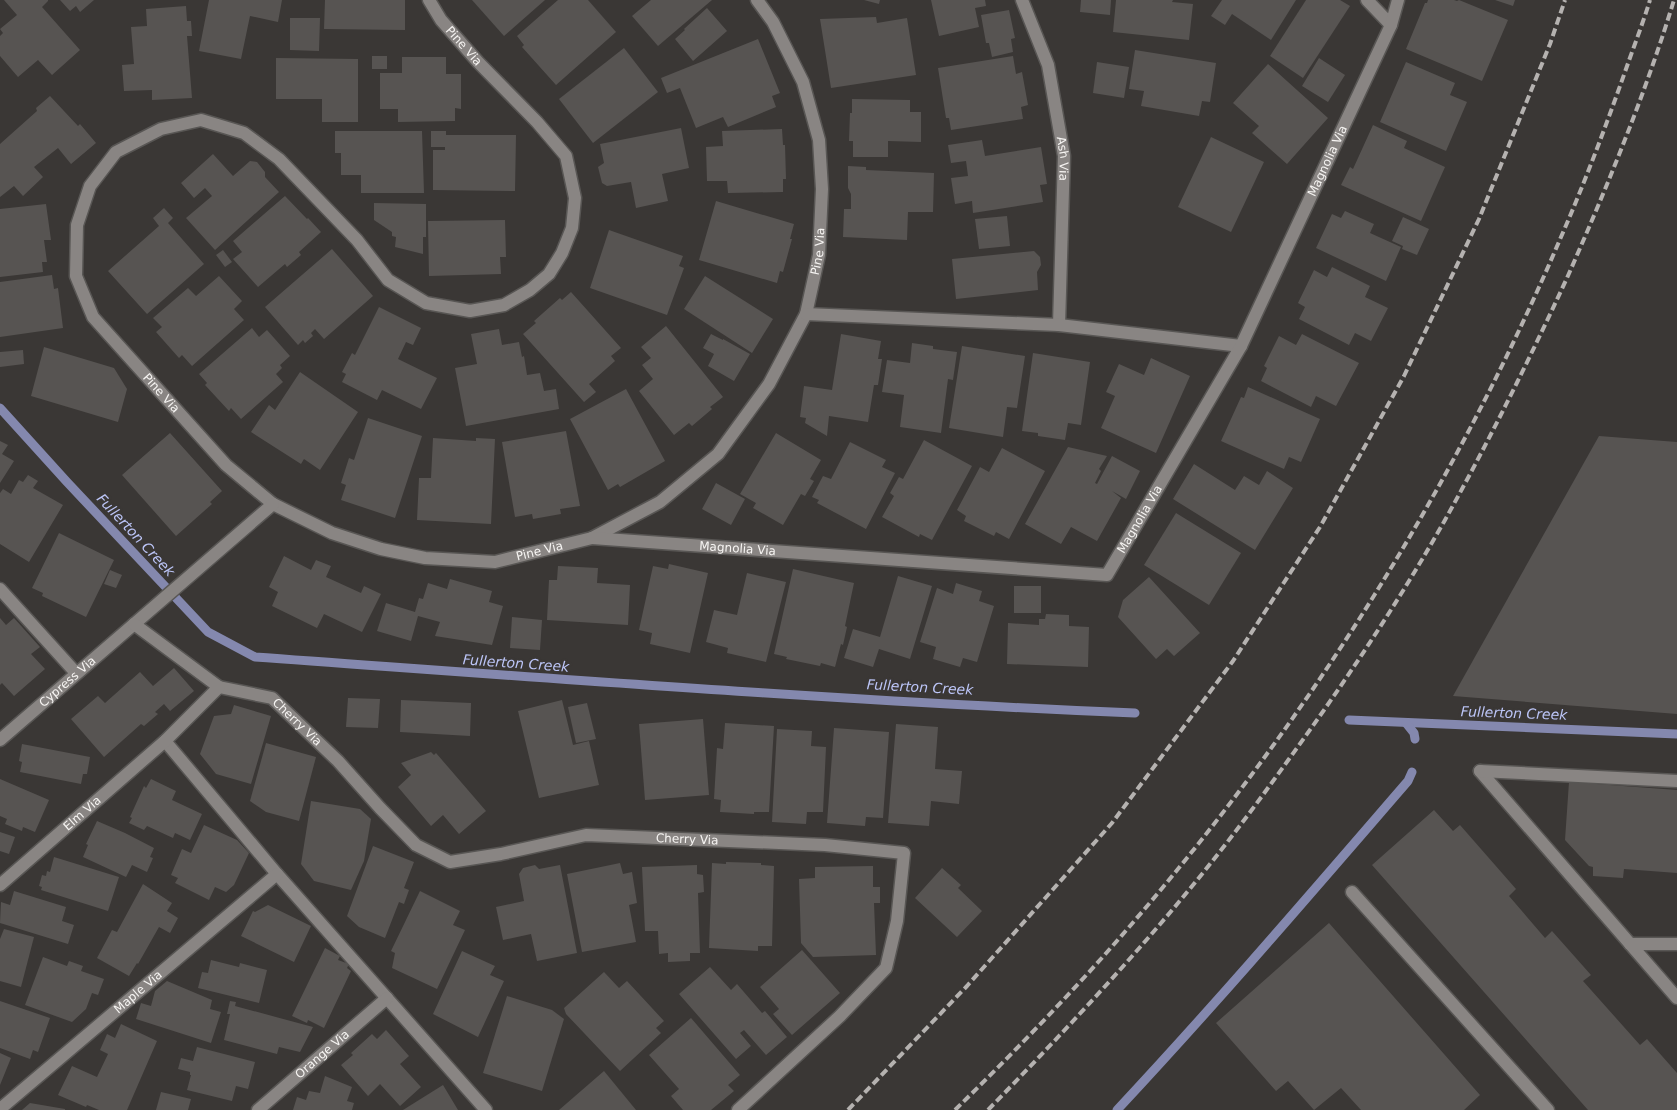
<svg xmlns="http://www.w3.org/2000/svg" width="1677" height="1110" font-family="'DejaVu Sans',sans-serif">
<rect width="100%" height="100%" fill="#3a3735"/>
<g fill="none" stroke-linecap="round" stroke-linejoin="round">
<g stroke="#8488ae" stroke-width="9">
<path d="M0 408 67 482 208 632 255 657C548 678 841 701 1135 713"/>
<polyline points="1349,720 1677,734"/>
<polyline points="1406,723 1414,733 1415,739"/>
<path d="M1117 1110C1217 1003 1312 892 1408 781L1412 772"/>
</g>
</g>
<g fill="#575452">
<polygon points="4,0 48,0 48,1 42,7 80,50 52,75 38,60 18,77 0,56 0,36 3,33 0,29 17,15"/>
<polygon points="60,0 94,0 80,12 76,6 70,11"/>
<polygon points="209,0 282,0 278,22 250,16 241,59 199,51"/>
<polygon points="325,0 405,0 405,30 324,29"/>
<polygon points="472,0 545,0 504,36"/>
<polygon points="558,0 588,0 616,32 556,85 522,47 524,45 517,36"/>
<polygon points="651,0 712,0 658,46 632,16"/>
<polygon points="864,0 880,0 879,4"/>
<polygon points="931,0 985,0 986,6 975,8 979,27 939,36"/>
<polygon points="1081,0 1111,0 1110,15 1080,12"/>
<polygon points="1116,0 1173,0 1172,2 1193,4 1189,40 1113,32"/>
<polygon points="1222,0 1296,0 1271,40 1232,14 1225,25 1211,16"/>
<polygon points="1306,0 1340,0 1350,6 1303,78 1270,56"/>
<polygon points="1428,0 1454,0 1457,1 1459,0 1508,20 1482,81 1406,49 1425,3 1427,3"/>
<polygon points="1495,0 1515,0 1513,6"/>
<polygon points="186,6 187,21 191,21 192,36 187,36 192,98 152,100 152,90 124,91 122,65 134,64 131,27 147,26 146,9"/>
<polygon points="707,8 727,31 693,61 675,39 685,30 684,29"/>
<polygon points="1009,10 1015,38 1011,39 1013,52 992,57 989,43 986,43 981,15"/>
<polygon points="876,17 877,23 907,18 916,75 831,88 820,19"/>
<polygon points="290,18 320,18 319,51 290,50"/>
<polygon points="758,39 780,93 772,96 776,107 728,127 723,117 696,128 680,88 667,93 661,78"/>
<polygon points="624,48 658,92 593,143 559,99"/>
<polygon points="1135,50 1216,63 1210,102 1202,101 1199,116 1141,106 1144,91 1129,89"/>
<rect x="372" y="56" width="15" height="13"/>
<polygon points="1013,56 1016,74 1022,72 1028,105 1021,107 1023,119 951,130 949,118 946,118 938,68"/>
<polygon points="402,57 446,57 446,74 461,74 461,109 455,108 455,121 398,122 398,109 380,109 380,73 402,73"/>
<polygon points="276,58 358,59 358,122 322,122 322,99 276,99"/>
<polygon points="1319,58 1345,75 1328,102 1302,86"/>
<polygon points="1097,62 1129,67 1124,98 1093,93"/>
<polygon points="1406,62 1455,83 1450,95 1467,102 1446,151 1380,122"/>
<polygon points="1268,64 1328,118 1287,164 1252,133 1259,126 1233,103"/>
<polygon points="50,96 78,126 80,124 96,143 71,164 58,148 34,167 43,177 23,196 14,186 0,197 0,144 37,111 36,108"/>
<polygon points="852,99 910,100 910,112 921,112 921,142 888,141 888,157 853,157 853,141 849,141 850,113 852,113"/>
<polygon points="1373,125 1407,141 1404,148 1445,167 1421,221 1341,185 1350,167 1353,169"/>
<polygon points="681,128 689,168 662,174 668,201 636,208 631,182 607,186 602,183 598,167 604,163 600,144"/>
<polygon points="782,129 783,145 785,145 786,179 783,179 783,192 728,193 727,181 707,181 706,147 723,146 722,131"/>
<polygon points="335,131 422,131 424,193 361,193 361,175 341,175 341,153 335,153"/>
<polygon points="431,131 446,131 446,135 516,135 515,191 433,190 433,150 445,150 445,147 431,147"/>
<polygon points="1211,137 1264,162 1231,232 1178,207"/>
<polygon points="982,140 985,156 1041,147 1047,184 1040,185 1043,202 973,213 972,201 955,204 951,178 968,176 966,161 951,163 948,145"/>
<polygon points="213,154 233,176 250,161 257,162 265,172 265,177 279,192 215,250 186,218 212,196 205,188 194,198 181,183"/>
<polygon points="848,166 866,167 866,170 934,173 933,212 908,212 907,240 843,237 844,209 851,209 851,194 848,188"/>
<polygon points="285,196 307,219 308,218 321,232 299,252 301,255 287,267 285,264 258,287 233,259 242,252 233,241"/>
<polygon points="716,201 794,224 790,239 792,239 783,272 780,271 777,283 699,260"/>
<polygon points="374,203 426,204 426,237 423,237 423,254 395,247 396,237 392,236 392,232 374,220"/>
<polygon points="46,204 51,240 44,240 47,262 42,262 43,272 0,277 0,209"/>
<polygon points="164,208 173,218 168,223 204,264 147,314 108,271 159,226 153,218"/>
<polygon points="1345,211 1374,224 1370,233 1401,247 1386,281 1316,248 1332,214 1341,218"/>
<polygon points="1007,216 1010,246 979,249 975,219"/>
<polygon points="1403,217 1429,229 1417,255 1402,249 1403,246 1392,241"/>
<polygon points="505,220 506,257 500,257 501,274 429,276 428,221"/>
<polygon points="609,230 683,256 679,266 684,268 667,315 590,288"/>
<polygon points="332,249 373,296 324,339 315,329 311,333 313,336 305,343 303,340 298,345 265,307"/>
<polygon points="223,250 232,262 225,267 216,255"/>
<polygon points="1034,251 1040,257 1041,265 1037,272 1038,290 956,299 952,259"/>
<polygon points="1332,267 1370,286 1365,297 1388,308 1371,341 1355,333 1349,345 1299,319 1305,307 1298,303 1314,270 1327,277"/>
<polygon points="52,275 54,289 58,288 63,328 0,337 0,282"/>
<polygon points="219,276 242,301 234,309 244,320 192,366 182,355 179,358 156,332 162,327 153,318 188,288 196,296"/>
<polygon points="705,276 773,319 752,353 684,309"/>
<polygon points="571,292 621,348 611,356 615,361 589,384 596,392 584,402 523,334 536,323 534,321 560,298 562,300"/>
<polygon points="379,307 421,328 413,345 406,342 398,359 437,378 421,409 382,390 377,400 342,382 346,374 342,372 352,353 355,355"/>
<polygon points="666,326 723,397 710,407 712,409 692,426 689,423 674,435 639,391 653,379 642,365 651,358 641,347"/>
<polygon points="252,328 259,337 267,330 290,356 280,365 282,368 276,374 283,382 241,419 231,408 229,411 205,385 207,383 199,374"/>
<polygon points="499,329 502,345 519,342 522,357 524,356 527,375 540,373 544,391 556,389 559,409 466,426 455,368 477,364 471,334"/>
<polygon points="711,334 723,340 723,339 750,354 734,381 708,366 714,354 703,348"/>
<polygon points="841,334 881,341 878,359 882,359 878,385 874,385 868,422 829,416 827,436 805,423 806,418 800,417 804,386 832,390"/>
<polygon points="1302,334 1359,363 1336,406 1316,396 1311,407 1261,381 1267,368 1264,366 1279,336 1296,345"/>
<polygon points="912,343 933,346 933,349 957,352 953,380 948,379 941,433 900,427 904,395 882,392 887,360 910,363"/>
<polygon points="962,346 1025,356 1017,408 1007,407 1003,437 949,428"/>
<polygon points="44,347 114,368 127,389 118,422 31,396"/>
<polygon points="23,350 24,364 0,367 0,352"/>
<polygon points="1033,353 1090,362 1081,425 1068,423 1065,440 1038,436 1038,433 1022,431"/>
<polygon points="1151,358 1190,376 1156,453 1101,428 1115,396 1106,392 1119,364 1144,375"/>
<polygon points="300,372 358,412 320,470 304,459 301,464 251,432 269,405 275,410"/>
<polygon points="1248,387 1320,419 1301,462 1289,457 1284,469 1221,441 1241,397 1244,398"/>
<polygon points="626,389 665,461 620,487 618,484 608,490 570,419"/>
<polygon points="368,418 422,436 395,518 341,500 346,485 341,483 349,458 354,460"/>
<polygon points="566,431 580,506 560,509 561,514 533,519 532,514 515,517 502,442"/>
<polygon points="170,433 222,491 210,502 212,504 176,536 122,475"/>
<polygon points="776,433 821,460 810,479 814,481 805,496 801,494 783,525 753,508 756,503 740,494"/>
<polygon points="1599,436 1677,442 1677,714 1453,696"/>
<polygon points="433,438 476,441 476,438 495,439 491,524 417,520 419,478 431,478"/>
<polygon points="924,440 972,466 932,540 920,534 919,537 882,517 894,496 890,493 899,477 903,479"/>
<polygon points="0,441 8,445 2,454 14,461 0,483"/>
<polygon points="850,442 886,460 882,467 895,473 866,529 817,503 819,500 812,497 823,476 831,479"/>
<polygon points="1068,447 1107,456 1099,469 1101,471 1095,483 1097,484 1112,456 1140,471 1126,499 1112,491 1121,498 1097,541 1071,527 1061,544 1025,524"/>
<polygon points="1002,448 1045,471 1009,539 996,532 994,536 964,521 966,516 957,510 980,467 989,472"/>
<polygon points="1194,464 1235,490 1244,476 1259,485 1267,471 1293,488 1255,550 1173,499"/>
<polygon points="28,475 38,481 33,488 63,505 29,562 0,544 0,493 3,489 11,494 19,480 23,482"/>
<polygon points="716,483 745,499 731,525 702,509"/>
<polygon points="1176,513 1241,553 1209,605 1144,565"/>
<polygon points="59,533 114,560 86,617 42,596 43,593 32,588"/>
<polygon points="284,556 311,570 316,560 331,566 326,577 361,593 364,586 381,594 362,632 324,614 317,628 272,606 278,592 269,587"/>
<polygon points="669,564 708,573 690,653 650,644 652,633 639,630 653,566 668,569"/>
<polygon points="558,566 598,568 597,583 630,585 628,625 547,620 549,580 557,580"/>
<polygon points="793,569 854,583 845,626 847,627 843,645 841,644 835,667 821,663 820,666 786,659 787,657 774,654"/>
<polygon points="110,570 122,575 116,588 104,584"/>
<polygon points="747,573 786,582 766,662 727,653 728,648 706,642 714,610 737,615"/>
<polygon points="898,576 932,586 910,659 879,649 873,667 844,658 853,629 880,637"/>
<polygon points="1149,577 1200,633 1174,656 1167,649 1156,659 1118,617 1123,600"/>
<polygon points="450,579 492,591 489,602 503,606 492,645 435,636 440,622 418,616 411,641 377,631 386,603 415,612 419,598 423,599 428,583 447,589"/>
<polygon points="956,583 982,591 979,601 994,606 977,662 963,658 960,667 933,659 936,647 920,642 937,588 953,594"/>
<rect x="1014" y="586" width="27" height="27"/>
<polygon points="1046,614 1069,615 1069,626 1089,627 1088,667 1007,664 1008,623 1039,625 1039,619 1045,619"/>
<polygon points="512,617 542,620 540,650 510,648"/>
<polygon points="0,618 6,625 14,618 40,647 31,654 45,669 14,696 2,683 0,685"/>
<polygon points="174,668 194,691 170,711 164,704 155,712 158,714 144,726 141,724 104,757 71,719 98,696 105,703 140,672 153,686"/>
<polygon points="348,698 380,699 378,728 346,727"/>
<polygon points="401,700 471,703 470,736 400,732"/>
<polygon points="562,700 573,745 589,741 599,785 539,798 518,711"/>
<polygon points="587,703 596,739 576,743 568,707"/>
<polygon points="234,705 271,716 251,784 216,774 200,754 214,716 231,714"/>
<polygon points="703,719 709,795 645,800 639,724"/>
<polygon points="725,723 774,726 769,812 754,812 754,814 720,812 721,800 714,799 717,748 723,749"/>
<polygon points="896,724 938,727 935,769 962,771 959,804 931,801 929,826 888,823"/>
<polygon points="834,728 889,732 883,818 866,817 865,826 827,823"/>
<polygon points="777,729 812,731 811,746 826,747 823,812 807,812 806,824 772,822"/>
<polygon points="266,743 316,757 299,821 266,812 250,801"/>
<polygon points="22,744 90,757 87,774 83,774 81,784 20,772 22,762 19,761"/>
<polygon points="431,752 434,755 436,753 486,811 459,834 443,815 431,826 398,787 411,775 401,763"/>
<polygon points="0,779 49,800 35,832 23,827 22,831 5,824 7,819 0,816"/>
<polygon points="151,779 176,791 172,800 202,814 190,840 175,833 173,838 147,826 144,830 129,823 132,818 130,817 144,786 146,788"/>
<polygon points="1569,782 1677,790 1677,873 1624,869 1623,878 1593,876 1593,867 1589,866 1565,840"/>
<polygon points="311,801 360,809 371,819 364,861 351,890 314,881 301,864"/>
<polygon points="1434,810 1453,831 1460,825 1516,889 1509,896 1545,938 1552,931 1591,975 1583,981 1640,1045 1647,1039 1677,1073 1677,1110 1588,1110 1372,865"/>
<polygon points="97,821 125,833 154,848 150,857 153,858 147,872 132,865 126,877 83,857 88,845 86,844"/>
<polygon points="204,825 237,840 249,853 234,885 226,892 215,887 209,900 175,883 178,878 171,875 182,849 191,853"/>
<polygon points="0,832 15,837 9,854 0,851"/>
<polygon points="373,846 414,862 404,888 409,890 404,904 399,902 385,938 359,927 347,916"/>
<polygon points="54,857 119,877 108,911 41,890 42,887 39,886 42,875 46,876 47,871 50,872"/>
<polygon points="726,862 761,863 761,865 774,866 772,946 758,946 758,951 709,948 712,863 726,864"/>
<polygon points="620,863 623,874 632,872 637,903 629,905 636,942 582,952 567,874"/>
<polygon points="535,865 539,869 560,865 577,953 537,961 531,934 503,940 496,907 524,901 519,874 523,868"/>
<polygon points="697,865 697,874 703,875 704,892 698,893 700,953 690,953 690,961 668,962 668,953 659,954 658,931 645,931 642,867"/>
<polygon points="873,866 873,887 880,887 880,903 874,903 876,955 813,957 801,943 799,879 815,878 815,867"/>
<polygon points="942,868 961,885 958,888 982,911 957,937 915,898"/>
<polygon points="143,884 172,903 167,911 178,918 170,933 159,927 138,964 137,963 129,976 97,958 112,930 117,932"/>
<polygon points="14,891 66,907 62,921 74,925 68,944 0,923 1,902 10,905"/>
<polygon points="420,891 460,911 453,925 465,930 437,989 392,968 395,953 391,951"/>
<polygon points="268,905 311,926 294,962 241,936 253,911 255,912"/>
<polygon points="1329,923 1480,1095 1464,1110 1361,1110 1341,1088 1314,1110 1288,1081 1276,1091 1216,1023"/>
<polygon points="4,929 34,937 21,987 0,981 0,939"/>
<polygon points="325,948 340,956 338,960 349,964 347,968 351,971 324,1028 308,1020 307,1023 292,1016"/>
<polygon points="802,950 840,993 792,1035 773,1014 779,1009 760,987"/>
<polygon points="462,951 495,966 490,975 504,981 478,1037 433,1014"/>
<polygon points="43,957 67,966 69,961 83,966 81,971 104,979 98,995 92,993 86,1009 72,1022 25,1005"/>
<polygon points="211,960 239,967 240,963 267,970 259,1003 198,988 202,972 208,973"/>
<polygon points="710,967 731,990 737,984 762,1013 765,1011 787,1037 766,1055 744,1030 740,1033 751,1046 736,1059 679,994"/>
<polygon points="604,972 619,988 627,981 664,1021 656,1028 661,1033 620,1071 566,1014 564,1008"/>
<polygon points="167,981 212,1000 210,1009 221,1012 211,1043 136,1019 141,1003 151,1006 155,991"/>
<polygon points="507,996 552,1010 564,1019 542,1091 483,1073"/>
<polygon points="0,1001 50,1018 38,1052 33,1050 30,1059 0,1048"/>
<polygon points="230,1001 236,1002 235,1006 313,1027 300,1052 279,1047 277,1054 224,1040 230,1014 227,1014"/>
<polygon points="691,1018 740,1075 728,1085 734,1091 711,1110 683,1110 671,1096 679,1089 649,1055"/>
<polygon points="121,1024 157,1041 127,1110 99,1110 87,1105 86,1107 58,1095 72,1066 97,1077 108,1054 100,1050 107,1034 115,1038"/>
<polygon points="386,1030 409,1056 400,1064 421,1087 400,1106 380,1084 368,1096 341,1065 353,1055 351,1053 372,1034 377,1039"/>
<polygon points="197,1047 255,1062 248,1089 236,1086 232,1101 187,1090 191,1075 190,1075 190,1072 178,1069 181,1058 193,1061"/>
<polygon points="0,1053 11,1058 0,1085"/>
<polygon points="604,1071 636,1110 559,1110"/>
<polygon points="325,1076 352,1087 347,1101 354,1103 352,1110 293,1110 297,1097 306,1100 309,1091 320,1093"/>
<polygon points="443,1085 458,1110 403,1110"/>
<polygon points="161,1092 191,1099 188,1110 156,1110"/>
<polygon points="30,1103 65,1109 65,1110 22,1110"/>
</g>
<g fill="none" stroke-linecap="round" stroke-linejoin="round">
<g stroke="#585654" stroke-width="15">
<g id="minor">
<path id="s1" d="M429 0 441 20 478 62 537 122 566 156 575 198 572 228 562 253 549 274 530 290 504 305 470 311 426 303 388 280 357 240 279 159 244 133 201 120 161 129 116 152 90 186 77 225 76 276 93 317 226 465 273 504 332 533 381 549 425 558 495 562 592 538 660 502 718 454 769 384 806 314 819 255 822 189 819 140 803 82 773 22 757 0"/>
<path id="s2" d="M1022 0 1048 65 1064 156 1059 325"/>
<polyline points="1367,0 1391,25"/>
<polyline points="806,314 1059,325 1241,346"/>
<path id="s3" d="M592 538 1107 575 1241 346 1391 25 1398 0"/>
<polyline points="0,589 76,673"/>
<path id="s4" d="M219 687 272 698 338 761 380 808 416 845 450 862 501 854 586 835 825 845 904 853 897 921 886 968 840 1016 738 1110"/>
<path id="s5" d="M0 740 273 504"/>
<polyline points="165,741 277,874 486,1110"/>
<polyline points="1480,771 1677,998"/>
<polyline points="1480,771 1677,781"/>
<path id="s6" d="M0 885 165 741 219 687 134 624"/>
<polyline points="1352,892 1548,1110"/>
<polyline points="1630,944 1677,944"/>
<path id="s7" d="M0 1109 277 874"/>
<path id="s8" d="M258 1110 387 998"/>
</g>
</g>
<use href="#minor" stroke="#898583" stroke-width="12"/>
<g stroke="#b5b2b0" stroke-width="4" stroke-dasharray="8 4" stroke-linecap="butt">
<polyline points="848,1110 967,986 1112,823 1233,661 1320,527 1404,376 1479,219 1550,44 1565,0"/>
<path d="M955 1110C1010 1056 1065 1000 1116 942 1301 732 1452 493 1561 237 1585 182 1606 126 1626 69 1634 46 1643 23 1650 0"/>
<path d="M988 1110C1059 1037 1128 964 1193 885 1227 844 1258 802 1289 759 1345 682 1398 603 1445 520 1489 441 1529 360 1567 278 1607 187 1645 95 1674 0"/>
</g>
</g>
<g text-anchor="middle" stroke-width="5" stroke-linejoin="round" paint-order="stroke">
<g font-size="12" fill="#f6f4f2" stroke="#3a3735">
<text dy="4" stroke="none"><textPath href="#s1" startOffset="58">Pine Via</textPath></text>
<text dy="4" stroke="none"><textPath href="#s2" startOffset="165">Ash Via</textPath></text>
<text dy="4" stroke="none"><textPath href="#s3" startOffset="986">Magnolia Via</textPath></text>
<text dy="4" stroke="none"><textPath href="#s1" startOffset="2008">Pine Via</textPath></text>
<text dy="4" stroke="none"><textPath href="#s1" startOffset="1136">Pine Via</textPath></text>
<text dy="4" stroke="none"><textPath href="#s3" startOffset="581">Magnolia Via</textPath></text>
<text dy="4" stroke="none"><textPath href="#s3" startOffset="146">Magnolia Via</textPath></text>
<text dy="4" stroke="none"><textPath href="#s1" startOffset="1572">Pine Via</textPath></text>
<text dy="4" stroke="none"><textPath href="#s5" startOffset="89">Cypress Via</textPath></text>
<text dy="4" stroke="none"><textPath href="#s4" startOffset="89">Cherry Via</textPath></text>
<text dy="4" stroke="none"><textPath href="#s6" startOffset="109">Elm Via</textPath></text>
<text dy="4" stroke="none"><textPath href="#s4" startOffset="538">Cherry Via</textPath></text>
<text dy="4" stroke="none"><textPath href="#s7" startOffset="181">Maple Via</textPath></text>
<text dy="4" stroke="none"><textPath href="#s8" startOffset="85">Orange Via</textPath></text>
</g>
<g font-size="14" font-style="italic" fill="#bcc5f7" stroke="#3a3735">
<text transform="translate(136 535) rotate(47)" y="5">Fullerton Creek</text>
<text transform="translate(516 663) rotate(4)" y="5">Fullerton Creek</text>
<text transform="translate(920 687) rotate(3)" y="5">Fullerton Creek</text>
<text transform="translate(1514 713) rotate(2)" y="5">Fullerton Creek</text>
</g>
</g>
</svg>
